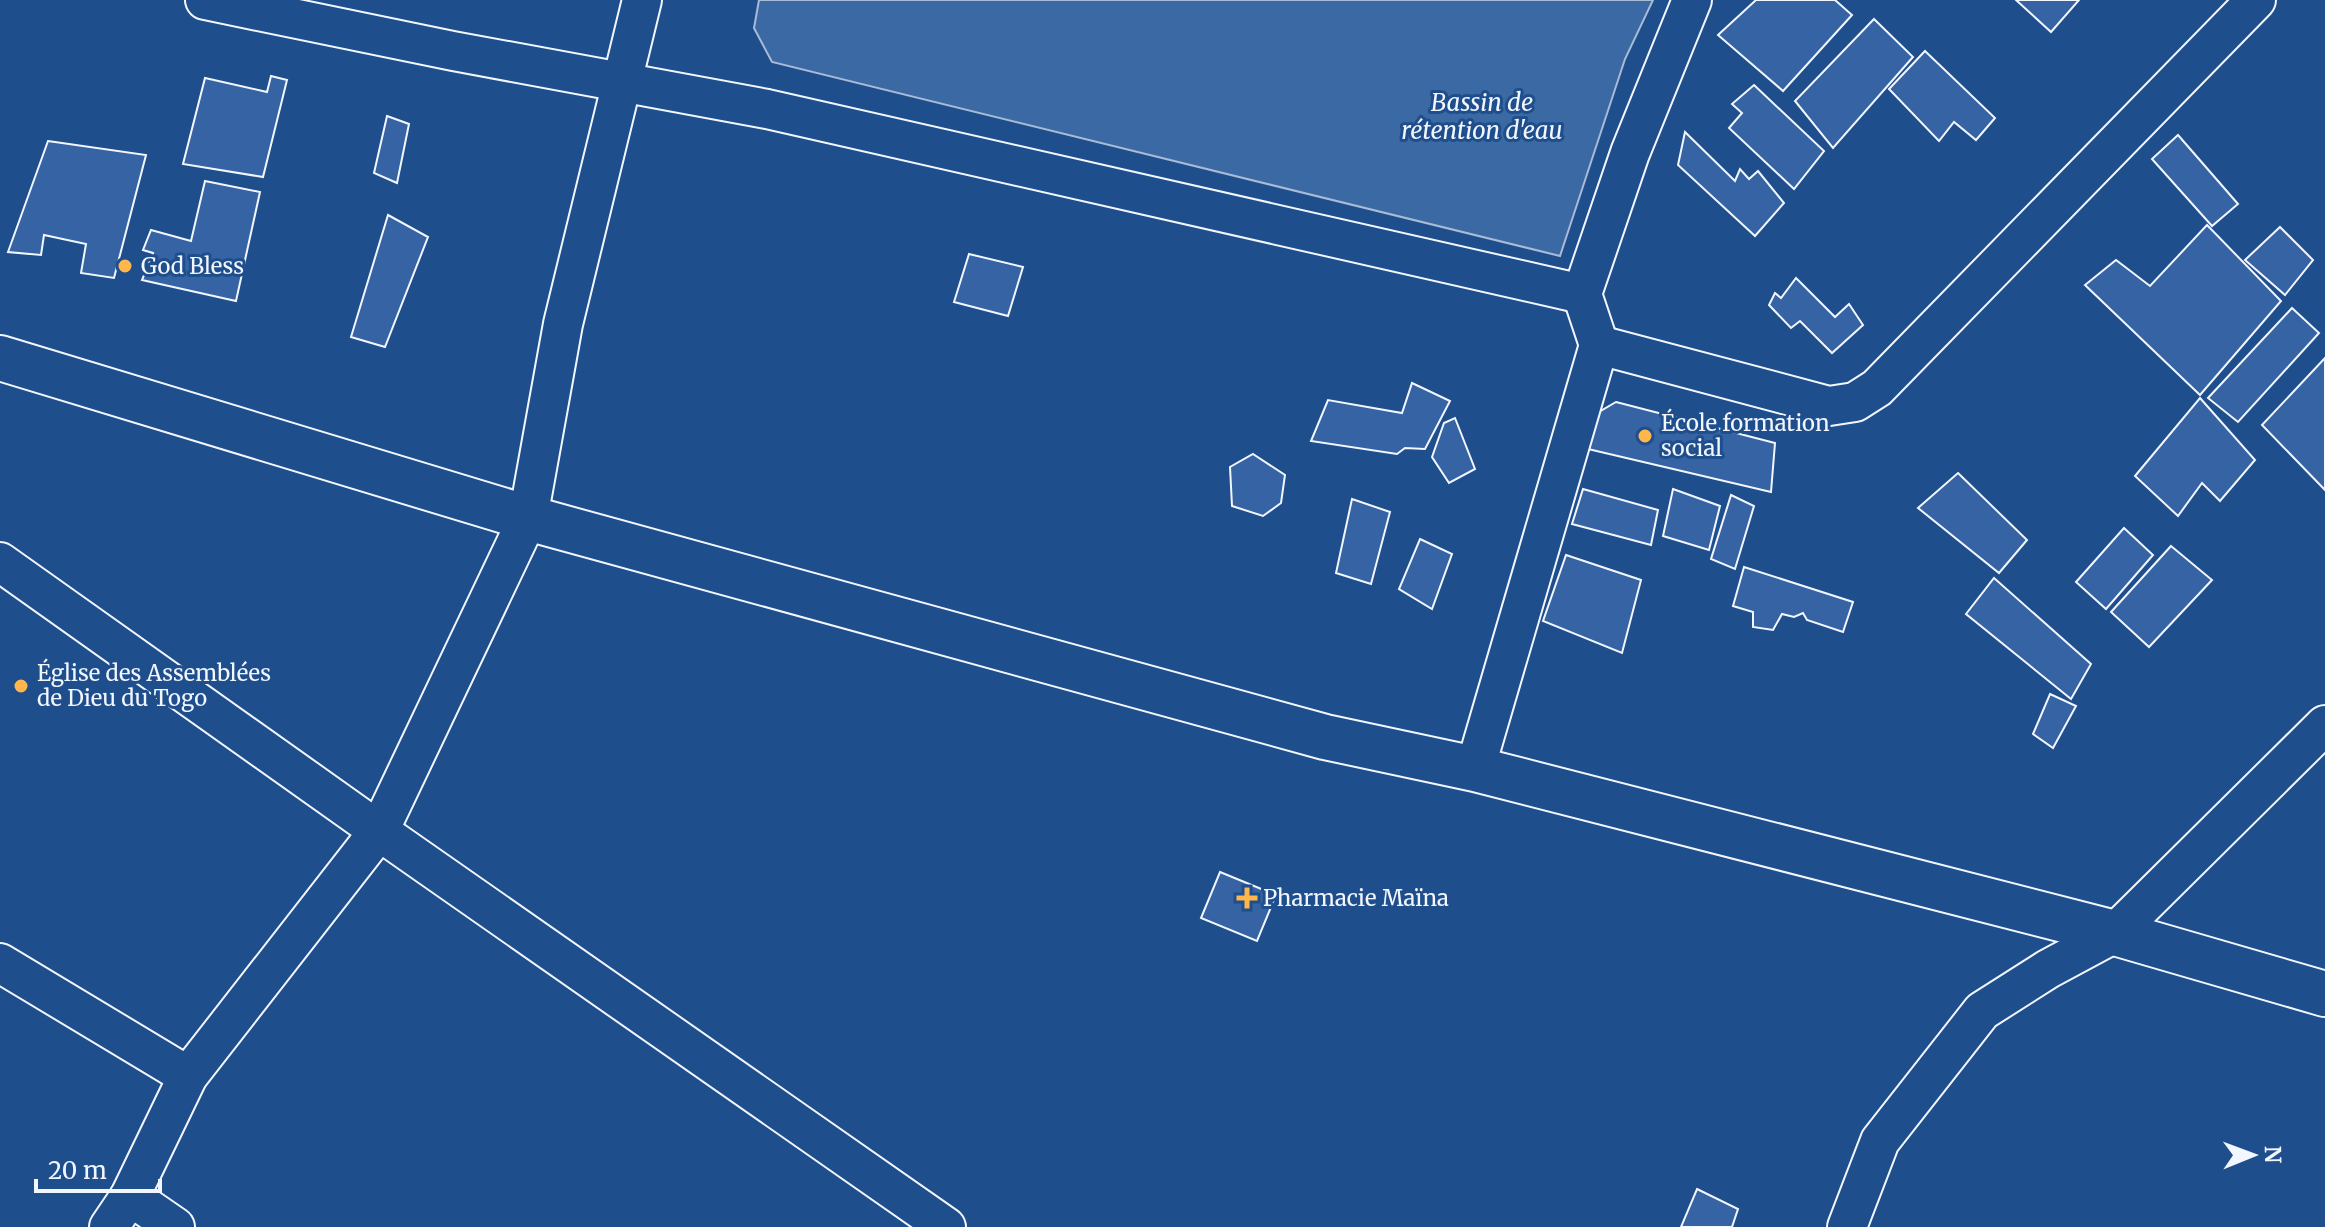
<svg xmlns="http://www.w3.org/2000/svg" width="2325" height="1227" font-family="Merriweather,serif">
<rect width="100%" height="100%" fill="#1f4e8c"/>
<polygon fill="#3b69a3" stroke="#a8bbd7" stroke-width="2" points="759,0 1653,0 1625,59 1560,256 772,62 754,28"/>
<g fill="#3563a3" stroke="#f2f6ff" stroke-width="2">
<polygon points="1756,0 1835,0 1852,15 1783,91 1718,35"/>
<polygon points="2016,0 2079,0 2051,32"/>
<polygon points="1874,19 1913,57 1833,148 1795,101"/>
<polygon points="1925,51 1995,118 1976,140 1954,122 1939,141 1889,89"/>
<polygon points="271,76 287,80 263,177 183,164 205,78 267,92"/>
<polygon points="1754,85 1824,151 1794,189 1729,128 1742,113 1732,104"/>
<polygon points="387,116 409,124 397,183 374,173"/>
<polygon points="1685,132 1735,181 1740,169 1749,179 1758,171 1784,203 1755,236 1678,165"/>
<polygon points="2178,135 2238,204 2212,226 2152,159"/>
<polygon points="48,141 146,155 114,278 81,273 86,244 44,235 41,255 8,252"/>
<polygon points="205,181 260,192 236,301 142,280 153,253 143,250 151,230 191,241"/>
<polygon points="388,215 428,237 385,347 351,337"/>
<polygon points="2207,225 2281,301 2200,395 2085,285 2116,260 2150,286"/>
<polygon points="2280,227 2313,260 2285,295 2245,260"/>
<polygon points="969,254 1023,267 1008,316 954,302"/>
<polygon points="1796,278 1835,317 1849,304 1863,325 1832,353 1800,321 1791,328 1769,305 1775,293 1781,298"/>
<polygon points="2292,308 2319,333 2238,422 2208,398"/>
<polygon points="2325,358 2325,490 2262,425"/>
<polygon points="1412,383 1450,401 1425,449 1405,448 1397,454 1311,441 1328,400 1402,413"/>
<polygon points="2200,398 2255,460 2220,501 2202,483 2178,516 2135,476"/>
<polygon points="1616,402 1775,443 1771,492 1588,449 1599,412"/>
<polygon points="1455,418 1475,469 1449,483 1432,457 1444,423"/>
<polygon points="1253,454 1285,475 1281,503 1263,516 1232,506 1230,467"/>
<polygon points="1958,473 2027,540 1999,573 1918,508"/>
<polygon points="1583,489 1658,510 1651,545 1572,524"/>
<polygon points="1673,489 1720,506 1709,550 1663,536"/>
<polygon points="1731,495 1754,506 1735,569 1711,559"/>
<polygon points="1352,499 1390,512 1371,584 1336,573"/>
<polygon points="2124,528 2153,555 2106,609 2076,582"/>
<polygon points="1420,539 1452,554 1432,609 1399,589"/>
<polygon points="2171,546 2212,580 2149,647 2111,612"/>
<polygon points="1566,555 1641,580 1622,653 1543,621"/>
<polygon points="1744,567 1853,602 1843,632 1807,620 1803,613 1794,617 1782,614 1773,630 1753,627 1753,612 1733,606"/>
<polygon points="1994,578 2091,664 2071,699 1966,614"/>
<polygon points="2050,694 2076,706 2053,748 2033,734"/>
<polygon points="1220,872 1276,895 1257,941 1201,918"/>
<polygon points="1697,1189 1738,1209 1732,1227 1681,1227"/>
</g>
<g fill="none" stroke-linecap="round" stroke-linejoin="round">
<g stroke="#f2f6ff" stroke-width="42">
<g id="street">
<polyline points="205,0 453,51 767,109 1582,294"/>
<polyline points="1599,345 1829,406 1855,402 1877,388 2256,0"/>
<polyline points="0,562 379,831 946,1227"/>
<polyline points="1475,769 1599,345 1582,294 1630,153 1692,0"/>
<polyline points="0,963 188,1076"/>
<polyline points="130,1196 175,1227"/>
<polyline points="109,1227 130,1196 188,1076 379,831 528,518 563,324 642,0"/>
<polyline points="1847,1227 1880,1141 1982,1011 2048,969 2115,933 2325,725"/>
</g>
</g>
<g stroke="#f2f6ff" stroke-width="48">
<polyline id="secondary" points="0,358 528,518 1325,737 1475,769 2115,933 2325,994"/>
</g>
<use href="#street" stroke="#1f4e8c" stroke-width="38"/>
<use href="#secondary" stroke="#1f4e8c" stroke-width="44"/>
</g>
<g fill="#ffb74d" stroke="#1f4e8c" stroke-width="3">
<circle cx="125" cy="266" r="8"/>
<circle cx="1645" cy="436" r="8"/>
<circle cx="21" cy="686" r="8"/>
<path d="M1243 886h8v8h8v8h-8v8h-8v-8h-8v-8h8z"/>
</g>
<g text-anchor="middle" stroke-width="6" stroke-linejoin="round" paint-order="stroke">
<g font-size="22" fill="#f2f6ff" stroke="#1f4e8c" text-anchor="start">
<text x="141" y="274">God Bless</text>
<text x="1661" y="431">École formation<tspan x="1661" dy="25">social</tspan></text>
<text x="37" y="681">Église des Assemblées<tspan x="37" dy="25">de Dieu du Togo</tspan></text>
<text x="1263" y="906">Pharmacie Maïna</text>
</g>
<g font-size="24" font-style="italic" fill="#f2f6ff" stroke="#1f4e8c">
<text x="1482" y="111">Bassin de<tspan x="1482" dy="28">rétention d'eau</tspan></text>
</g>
</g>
<g transform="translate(2253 1155) rotate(89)" stroke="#1f4e8c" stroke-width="6" paint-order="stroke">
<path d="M0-6L14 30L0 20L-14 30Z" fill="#f2f6ff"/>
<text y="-12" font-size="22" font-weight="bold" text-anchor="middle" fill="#f2f6ff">N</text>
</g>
<path d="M36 1179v12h124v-12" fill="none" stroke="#f2f6ff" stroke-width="4"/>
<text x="48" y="1179" font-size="24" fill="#f2f6ff" stroke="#1f4e8c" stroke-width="6" paint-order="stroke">20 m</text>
</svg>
